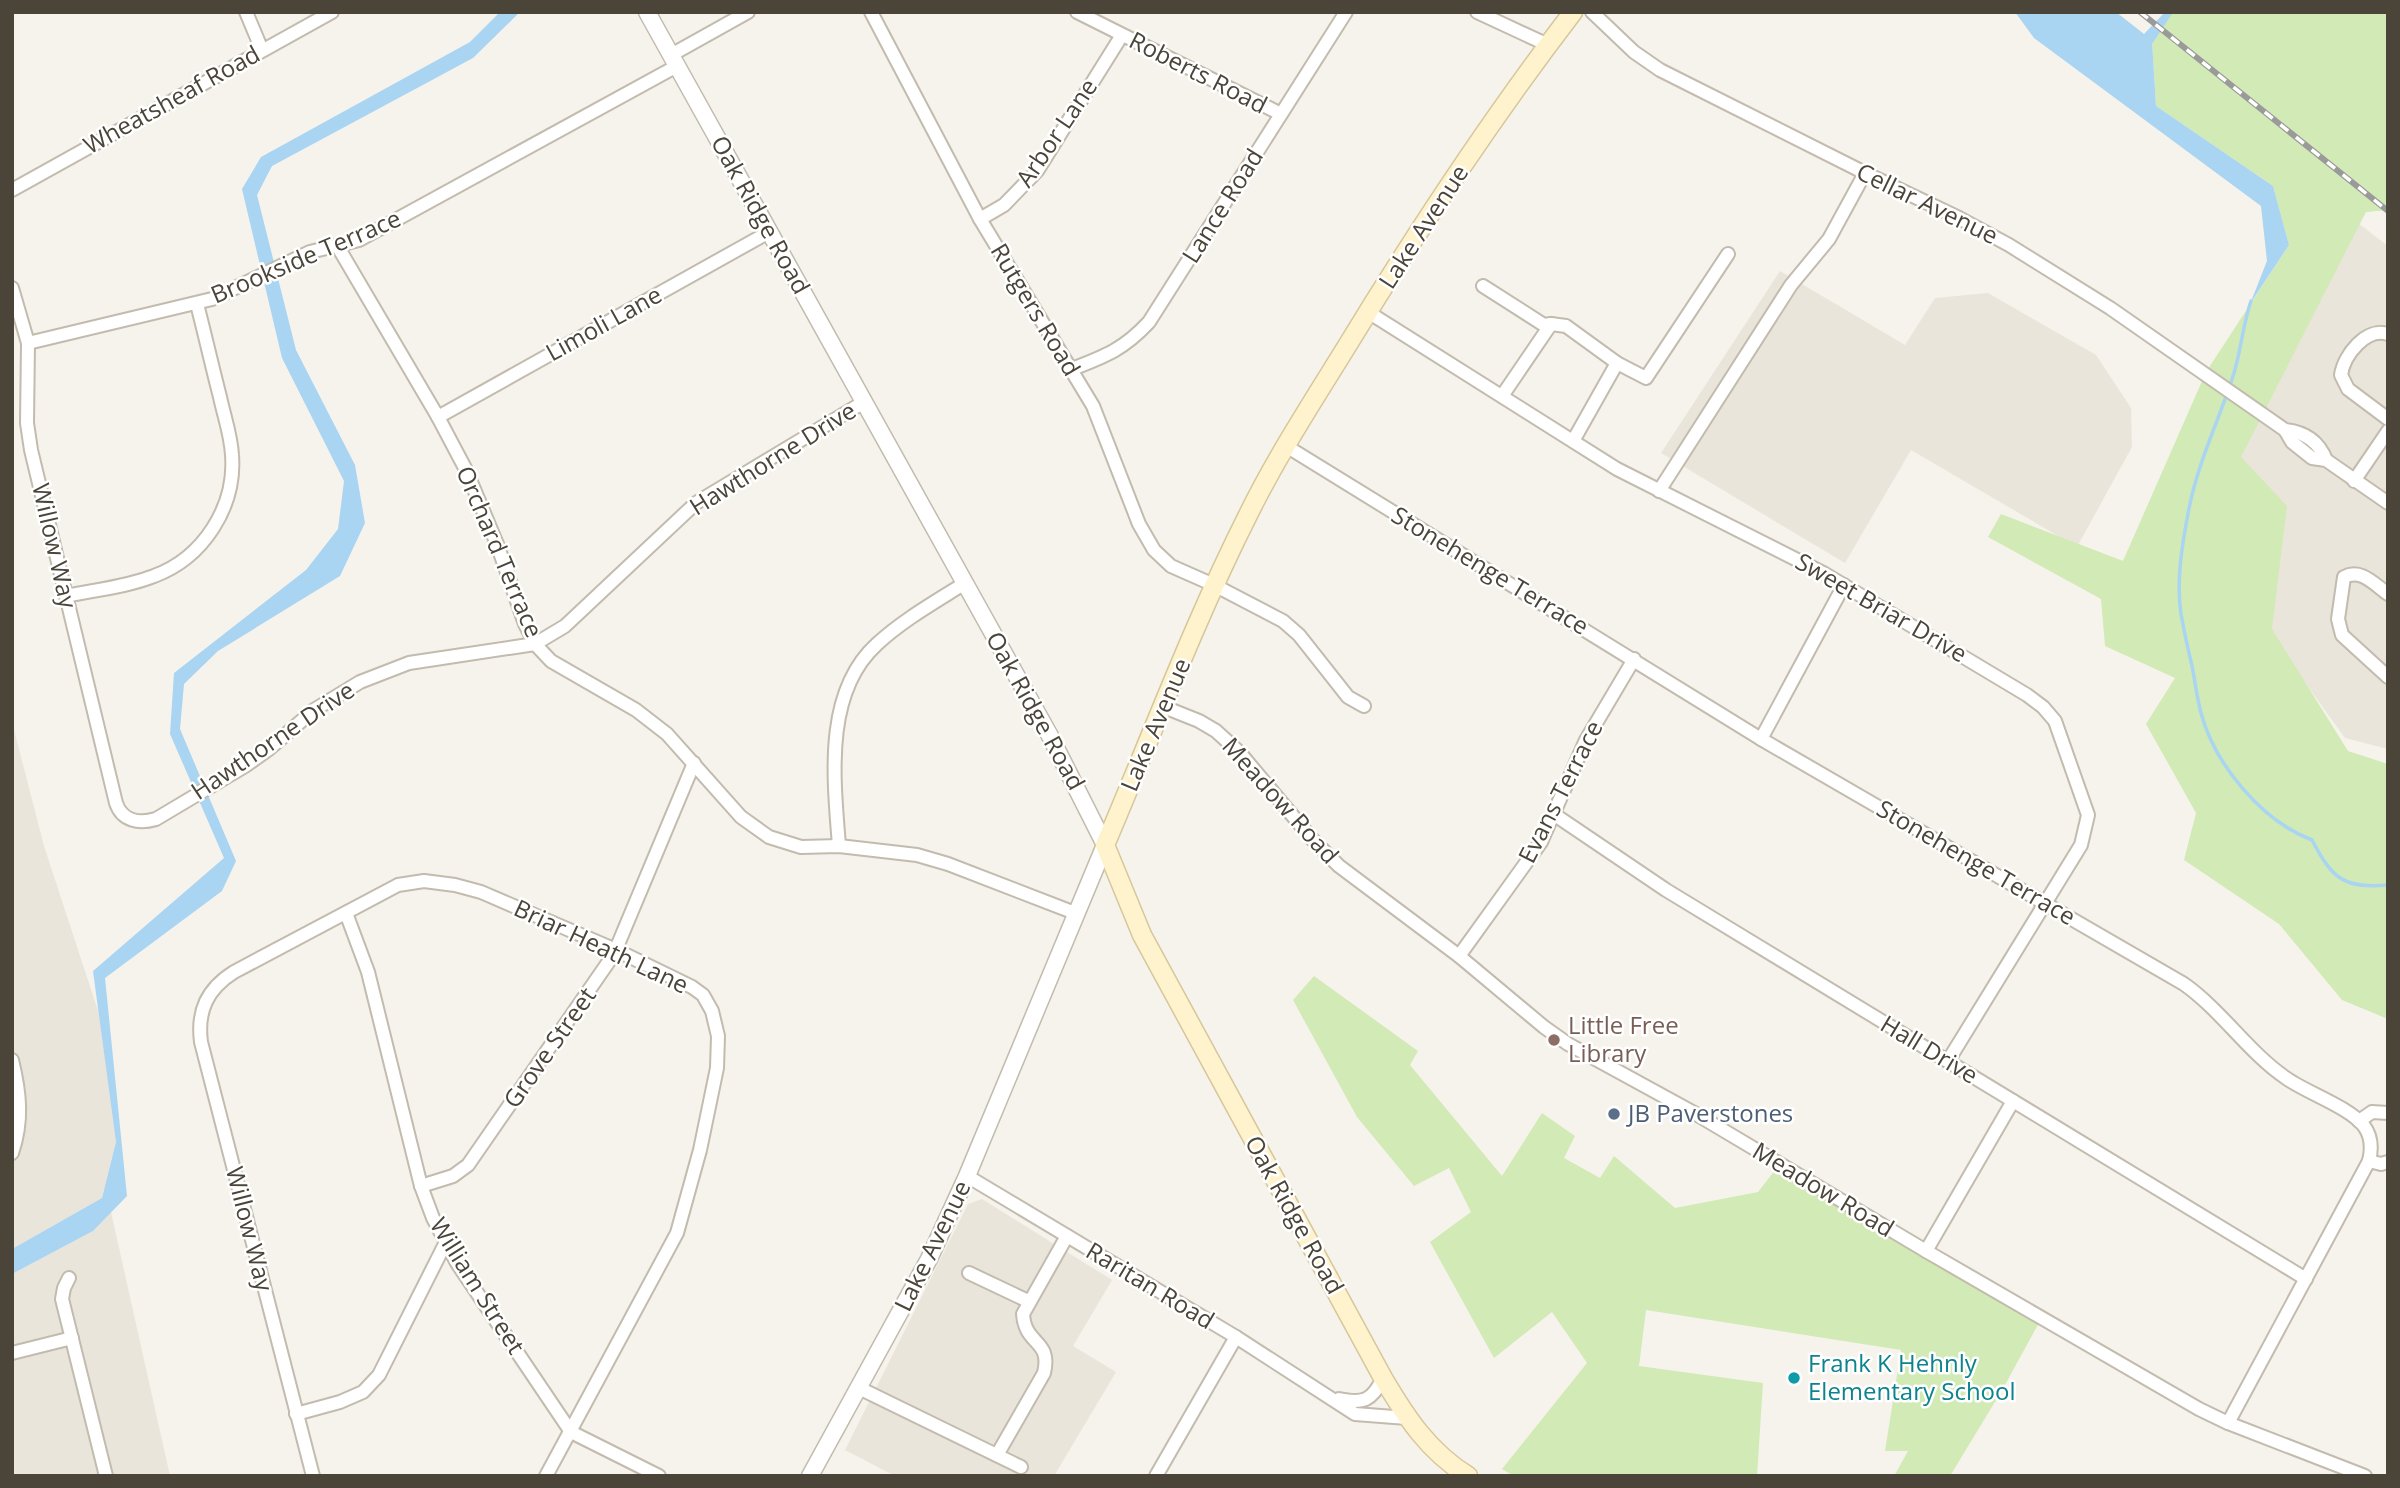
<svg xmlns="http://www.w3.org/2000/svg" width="2400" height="1488" font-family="'Open Sans',sans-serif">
<rect width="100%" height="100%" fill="#f6f3ec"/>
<g fill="#eae5da">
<polygon points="2345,213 2388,246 2388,749 2345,738 2257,616 2232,451"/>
<polygon points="1780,271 1905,345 1935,298 1988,293 2096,355 2131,408 2132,447 2077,547 1911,450 1845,563 1661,453"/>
<polygon points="12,722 44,846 99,1014 116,1142 102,1198 12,1249"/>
<polygon points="982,1199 1112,1280 1073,1346 1116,1372 1054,1476 895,1476 845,1450 968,1204"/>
<polygon points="111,1212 170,1476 12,1476 12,1274 93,1231"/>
</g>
<g fill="#d2eab5">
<polygon points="2171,12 2388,12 2388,210 2366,212 2241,457 2287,506 2272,629 2348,751 2388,764 2388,1019 2342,1000 2279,924 2184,860 2196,813 2146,724 2175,678 2105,646 2101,599 1988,537 2001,514 2123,561 2206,372 2289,245 2273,186 2156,106 2152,41"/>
<polygon points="1314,976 1418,1051 1410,1065 1502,1176 1542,1113 1575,1136 1564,1158 1600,1178 1614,1156 1675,1208 1758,1192 1779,1165 2040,1321 2001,1392 1950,1476 1894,1476 1908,1451 1885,1451 1901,1350 1646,1310 1639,1366 1763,1383 1757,1476 1514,1476 1502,1469 1587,1363 1552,1312 1494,1358 1430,1242 1471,1212 1449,1168 1414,1186 1357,1117 1293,1000"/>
</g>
<g fill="#a9d4f2">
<polygon points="500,12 520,12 473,58 272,166 257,195 296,350 355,465 365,523 340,576 218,651 184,684 180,729 236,861 222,891 105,978 127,1196 93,1231 12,1274 12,1249 102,1198 116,1142 93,971 224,858 170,734 174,673 306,570 338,529 344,481 282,358 242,189 261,157 470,42"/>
<polygon points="2015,12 2116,12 2144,34 2165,12 2171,12 2152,41 2156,106 2273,186 2289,245 2250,304 2267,261 2261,206 2034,38"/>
</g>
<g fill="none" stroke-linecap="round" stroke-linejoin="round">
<g stroke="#a9d4f2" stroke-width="3.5">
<polyline points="2152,41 2171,12"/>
<path d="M2251 301C2243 324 2241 350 2234 373 2219 421 2197 463 2188 514 2182 545 2176 582 2181 614 2184 631 2188 649 2192 666 2195 681 2197 698 2201 713 2215 765 2262 821 2312 840 2332 878 2343 889 2388 885"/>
</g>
<g stroke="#c2bbae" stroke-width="16">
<g id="minor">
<polyline points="246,12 262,50"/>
<polyline points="871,12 980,219 1093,406 1139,524 1154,550 1171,566 1214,585 1283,621 1299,635 1348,697 1364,706"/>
<polyline points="1077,12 1281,114"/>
<polyline points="1477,12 1548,45"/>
<path d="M1592 12 1634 52 1660 70 1865 173 1959 218 2009 245 2110 308 2285 430C2305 432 2319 442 2326 460"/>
<polyline points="671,55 748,12"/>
<polyline points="12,190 332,12"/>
<polyline points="980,219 1004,205 1037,171 1122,35"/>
<polyline points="338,247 438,417 466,470 497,544 525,624 535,644 551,661 636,710 667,734 741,817 769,837 801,847 839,846 917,855 948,864 1075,913"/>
<polyline points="1483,286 1544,325 1551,324 1566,326 1617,363 1646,378 1728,254"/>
<path d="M12 288 28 343 27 423 31 450 116 803C122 821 139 824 156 819L245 766 269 749 314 710 360 682 409 663 535 644 565 626 696 503 864 402"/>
<polyline points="1368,312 1617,469 1825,574 2027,695 2043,707 2055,721 2088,815 2081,845 1948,1061"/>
<path d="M2388 334C2366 327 2344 355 2341 375L2348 389 2388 419"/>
<polyline points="28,343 212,299 310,252 359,240 677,66"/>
<path d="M1072 369C1106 356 1124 349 1149 322L1346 12"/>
<polyline points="1502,396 1551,324"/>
<polyline points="438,417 769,232"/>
<polyline points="2285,430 2292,442 2312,458 2326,460 2388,503"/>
<polyline points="1573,441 1617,363"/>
<path d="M1286 446 1761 739 2184 984C2222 1011 2248 1052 2286 1078 2307 1093 2349 1107 2364 1126 2372 1137 2372 1149 2369 1161L2228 1423"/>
<polyline points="2354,481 2388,431"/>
<polyline points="1659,491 1791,285 1829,239 1865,173"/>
<path d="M2388 594C2374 584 2361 568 2344 577L2338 619 2342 635 2388 677"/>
<path d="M66 596C94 590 126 587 154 576 203 558 236 507 232 455 231 435 224 416 220 397 212 366 205 335 197 304"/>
<polyline points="1164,707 1199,721 1216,731 1240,753 1313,840 1339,866 1459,956 1544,1027 1568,1044 1696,1114 1926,1251 2199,1409 2228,1423 2365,1476"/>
<polyline points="1761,739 1844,585"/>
<polyline points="1555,815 1666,890 2306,1279"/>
<path d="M839 846C834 780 823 693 877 644 903 620 935 602 965 583"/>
<polyline points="346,913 368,972 421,1186 433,1218 457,1263 571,1432 659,1476"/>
<polyline points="1459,956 1541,842 1586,740 1634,659"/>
<path d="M12 1060C20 1093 23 1121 12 1153"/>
<polyline points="2359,1121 2372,1112 2388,1113"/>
<polyline points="2369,1161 2381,1164 2388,1162"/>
<polyline points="967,1176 1236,1337 1355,1414 1407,1418"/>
<polyline points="421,1186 453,1176 468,1165 614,954 694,763"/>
<polyline points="1926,1251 2013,1101"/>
<polyline points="969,1273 1028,1301"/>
<polyline points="69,1278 64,1288 62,1299 106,1476"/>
<polyline points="12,1353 72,1338"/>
<polyline points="859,1388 1021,1467"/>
<path d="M1339 1399C1363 1404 1372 1401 1383 1378"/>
<polyline points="296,1414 340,1402 363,1392 379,1375 446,1242"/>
<path d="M997 1455 1044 1373C1052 1339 1025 1346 1023 1314L1067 1236"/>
<path d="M313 1476 201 1042C197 1011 207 989 234 972L398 885 424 881 455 885 481 892 616 950 692 987 703 995 712 1011 718 1036 717 1068 700 1150 677 1233 546 1476"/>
<polyline points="1156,1476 1236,1337"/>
</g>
</g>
<g stroke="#c2bbae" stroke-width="19">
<polyline id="tertiary" points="647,12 1050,736 1105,845 967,1176 929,1259 810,1476"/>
</g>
<g stroke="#d6c79b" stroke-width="21">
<path id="secondary" d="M1468 1476C1428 1451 1406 1417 1383 1378L1142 935 1105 845C1152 735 1194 622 1248 515 1277 456 1313 401 1347 346 1417 231 1491 119 1573 12"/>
</g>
<use href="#minor" stroke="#fff" stroke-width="12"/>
<use href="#tertiary" stroke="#fff" stroke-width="16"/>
<use href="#secondary" stroke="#fff3cd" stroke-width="18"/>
<g stroke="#9a9a9a" stroke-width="6">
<polyline id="rail" points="2140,12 2388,211"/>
</g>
<use href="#rail" stroke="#fff" stroke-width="3.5" stroke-dasharray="10" stroke-linecap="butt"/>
</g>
<circle fill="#8d6e63" stroke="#fff" stroke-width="2.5" cx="1554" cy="1040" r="7"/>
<circle fill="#5c6f8a" stroke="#fff" stroke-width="2.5" cx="1614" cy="1114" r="7"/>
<circle fill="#0f9aa8" stroke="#fff" stroke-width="2.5" cx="1794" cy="1378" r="7"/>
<g text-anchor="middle" stroke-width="5" stroke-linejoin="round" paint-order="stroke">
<g font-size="24" fill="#4b4439" stroke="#fff">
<text transform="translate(1198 73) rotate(27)" y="8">Roberts Road</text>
<text transform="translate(172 100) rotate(-29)" y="8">Wheatsheaf Road</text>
<text transform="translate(1057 133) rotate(-56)" y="8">Arbor Lane</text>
<text transform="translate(1927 204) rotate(26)" y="8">Cellar Avenue</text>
<text transform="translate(1223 206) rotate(-58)" y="8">Lance Road</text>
<text transform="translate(760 215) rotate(61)" y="8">Oak Ridge Road</text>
<text transform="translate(1424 227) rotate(-57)" y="8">Lake Avenue</text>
<text transform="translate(306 257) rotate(-23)" y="8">Brookside Terrace</text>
<text transform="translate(1035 310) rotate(59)" y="8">Rutgers Road</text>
<text transform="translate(604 324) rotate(-29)" y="8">Limoli Lane</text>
<text transform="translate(773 459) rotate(-32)" y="8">Hawthorne Drive</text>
<text transform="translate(54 546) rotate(77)" y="8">Willow Way</text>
<text transform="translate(499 552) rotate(67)" y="8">Orchard Terrace</text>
<text transform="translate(1490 571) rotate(31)" y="8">Stonehenge Terrace</text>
<text transform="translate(1881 608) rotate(30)" y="8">Sweet Briar Drive</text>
<text transform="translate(1035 711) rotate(61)" y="8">Oak Ridge Road</text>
<text transform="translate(1156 725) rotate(-67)" y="8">Lake Avenue</text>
<text transform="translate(273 741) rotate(-34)" y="8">Hawthorne Drive</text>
<text transform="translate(1561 792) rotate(-63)" y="8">Evans Terrace</text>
<text transform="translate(1280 801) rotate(48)" y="8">Meadow Road</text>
<text transform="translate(1976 863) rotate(30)" y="8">Stonehenge Terrace</text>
<text transform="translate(601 947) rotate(25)" y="8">Briar Heath Lane</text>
<text transform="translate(550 1048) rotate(-55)" y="8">Grove Street</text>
<text transform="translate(1929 1050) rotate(31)" y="8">Hall Drive</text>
<text transform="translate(1823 1190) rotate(31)" y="8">Meadow Road</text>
<text transform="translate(1294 1215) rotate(61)" y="8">Oak Ridge Road</text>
<text transform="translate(249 1229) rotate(76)" y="8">Willow Way</text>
<text transform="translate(933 1246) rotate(-64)" y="8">Lake Avenue</text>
<text transform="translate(477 1286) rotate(58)" y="8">William Street</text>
<text transform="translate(1150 1286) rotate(31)" y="8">Raritan Road</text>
</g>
<g font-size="24" fill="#785e54" stroke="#fff" text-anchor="start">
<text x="1568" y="1034">Little Free<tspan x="1568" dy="28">Library</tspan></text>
</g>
<g font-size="24" fill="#4e5e75" stroke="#fff" text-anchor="start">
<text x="1628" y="1122">JB Paverstones</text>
</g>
<g font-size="24" fill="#0d838f" stroke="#fff" text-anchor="start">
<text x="1808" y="1372">Frank K Hehnly<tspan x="1808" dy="28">Elementary School</tspan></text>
</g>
</g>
<rect width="2400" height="1488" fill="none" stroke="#4b4439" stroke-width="28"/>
</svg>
